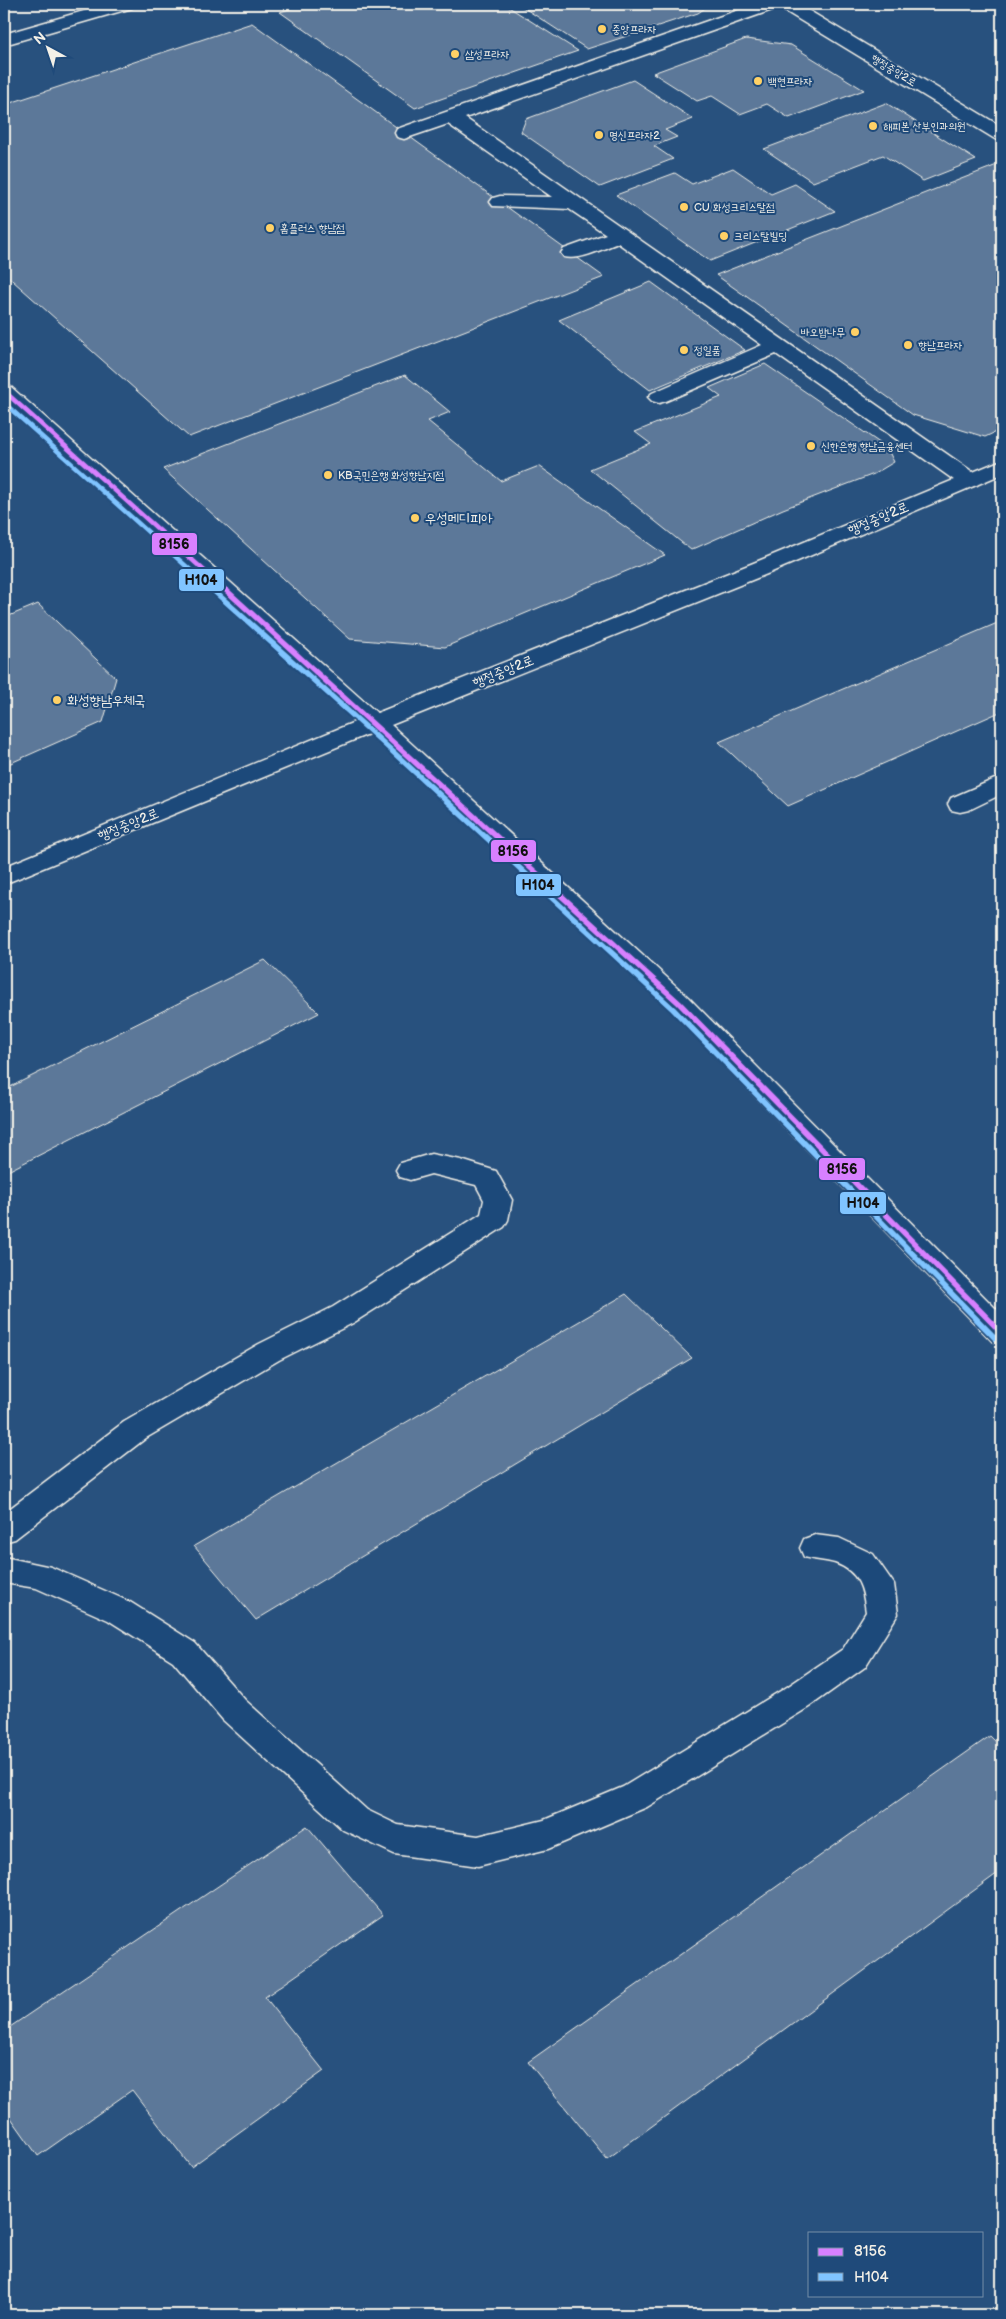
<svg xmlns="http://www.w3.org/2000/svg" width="1006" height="2319" font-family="'Balsamiq Sans','Poor Story',sans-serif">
<rect width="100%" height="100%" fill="#28517e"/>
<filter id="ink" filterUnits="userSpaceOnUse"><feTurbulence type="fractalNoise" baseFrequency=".02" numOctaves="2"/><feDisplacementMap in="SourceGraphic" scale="10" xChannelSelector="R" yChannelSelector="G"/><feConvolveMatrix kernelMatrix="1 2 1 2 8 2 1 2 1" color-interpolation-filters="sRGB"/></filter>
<g filter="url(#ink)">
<g fill="#5b7899" stroke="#f4f1e8">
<polygon points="305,4 504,4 578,51 415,108 280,12"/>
<polygon points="518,4 711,4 698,13 587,49"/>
<polygon points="252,23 604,277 189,437 4,273 4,105"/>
<polygon points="746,39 791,45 864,90 789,118 767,104 740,114 712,96 697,101 653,73"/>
<polygon points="633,80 693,119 665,130 677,137 654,146 673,159 600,187 521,132 526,119"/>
<polygon points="886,103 976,160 923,181 883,155 813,182 764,149"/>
<polygon points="1002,163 1002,429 985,437 913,415 716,275"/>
<polygon points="733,168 771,194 795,184 835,211 710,261 616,195 675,173 692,184"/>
<polygon points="651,282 745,350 650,390 559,320"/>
<polygon points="765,364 887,448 894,462 874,474 783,509 691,550 590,469 651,444 635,432 721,397 709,388"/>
<polygon points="405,375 450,412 428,421 501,481 539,466 665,555 445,647 350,639 163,469"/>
<polygon points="38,604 116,678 103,722 4,766 4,618"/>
<polygon points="1002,621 1002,711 788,806 719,742"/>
<polygon points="265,960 319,1013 4,1173 4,1090"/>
<polygon points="626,1294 692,1358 256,1620 194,1546"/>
<polygon points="990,1736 1002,1748 1002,1870 607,2159 528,2062"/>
<polygon points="307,1826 383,1915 265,1997 324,2071 191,2167 132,2090 38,2156 4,2108 4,2031"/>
</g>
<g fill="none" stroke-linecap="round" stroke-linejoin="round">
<g stroke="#f4f1e8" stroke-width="3">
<g id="street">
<path d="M756 4H781L778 8 465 118 977 475 980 480 977 485 969 487 961 485 776 354 666 401 659 403 652 401 648 397 652 393 762 345 618 243C602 249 580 261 564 257L561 253 564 249 606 234 569 209 493 206 490 202 493 198 500 196 552 197 448 124 404 139 397 137 395 133 397 129Z"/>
<polygon points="1002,776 1002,794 969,810 960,812 951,810 948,804 951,798"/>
<polygon points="431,1154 461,1160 496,1171 512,1200 508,1220 504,1227 353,1323 279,1360 146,1438 15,1539 4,1542 4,1513 124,1422 259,1344 333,1307 481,1214 484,1200 476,1185 431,1174 410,1180 400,1177 396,1170 400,1163"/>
<path d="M815 1535 839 1538 873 1554 894 1584 898 1614 865 1667 809 1707 647 1807 548 1849 478 1866 394 1854 343 1830 223 1720 173 1661 108 1620 36 1588 4 1583V1557L51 1567 130 1602 195 1643 245 1700 367 1810 398 1825 478 1836 544 1820 623 1787 787 1687 843 1649 866 1612C863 1589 860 1572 835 1563 825 1560 814 1560 804 1557L800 1548 804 1539Z"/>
</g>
</g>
<g stroke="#f4f1e8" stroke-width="3">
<g id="secondary">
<polygon points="777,4 798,4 1002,127 1002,141 995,139 780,8"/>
<polygon points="4,385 11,387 377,713 751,564 1002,460 1002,474 767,574 391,725 688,997 1002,1315 1002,1344 992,1341 670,1009 371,733 4,884 4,867 357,721 4,402"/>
</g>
</g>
<g stroke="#f4f1e8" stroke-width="3">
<polygon id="primary" points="108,4 135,4 132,8 4,45 4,34"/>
</g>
<use href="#street" fill="#1f4a7a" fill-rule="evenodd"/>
<use href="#secondary" fill="#1f4a7a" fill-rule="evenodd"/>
<use href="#primary" fill="#1f4a7a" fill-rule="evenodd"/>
<g stroke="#1f4a7a" stroke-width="7">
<polyline id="bus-1-far1" points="4,391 228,592"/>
</g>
<g stroke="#1f4a7a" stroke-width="9">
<polyline id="bus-1" points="227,591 679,1003 1002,1333"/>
</g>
<g stroke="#1f4a7a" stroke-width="7">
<polyline id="bus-2-far1" points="4,403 215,592"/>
</g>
<g stroke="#1f4a7a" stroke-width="9">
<polyline id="bus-2" points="214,591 368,729 673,1009 996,1339"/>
</g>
<use href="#bus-1-far1" stroke="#d880ff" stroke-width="4.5"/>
<use href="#bus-1" stroke="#d880ff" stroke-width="5.5"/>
<use href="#bus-2-far1" stroke="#80c4ff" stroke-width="4.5"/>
<use href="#bus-2" stroke="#80c4ff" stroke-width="5.5"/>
</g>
</g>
<g fill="#ffd166" stroke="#1f4a7a" stroke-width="2">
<circle cx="602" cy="29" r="5"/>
<circle cx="455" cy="54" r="5"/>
<circle cx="758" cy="81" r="5"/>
<circle cx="873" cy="126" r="5"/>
<circle cx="599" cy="135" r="5"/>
<circle cx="684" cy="207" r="5"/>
<circle cx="270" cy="228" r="5"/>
<circle cx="724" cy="236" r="5"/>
<circle cx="855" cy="332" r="5"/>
<circle cx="908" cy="345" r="5"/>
<circle cx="684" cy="350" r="5"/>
<circle cx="811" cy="446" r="5"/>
<circle cx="328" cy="475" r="5"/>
<circle cx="415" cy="518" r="5"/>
<circle cx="57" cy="700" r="5"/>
</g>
<g text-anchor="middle" stroke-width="4" stroke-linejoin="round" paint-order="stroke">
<g font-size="11" fill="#f4f1e8" stroke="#1f4a7a" text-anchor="start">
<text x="612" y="33">중앙프라자</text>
<text x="465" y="58">삼성프라자</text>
<text x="768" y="85">백현프라자</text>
<text x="883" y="130">해피본 산부인과의원</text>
<text x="609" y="139">명신프라자2</text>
<text x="694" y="211">CU 화성크리스탈점</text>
<text x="280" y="232">홈플러스 향남점</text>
<text x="734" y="240">크리스탈빌딩</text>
<text x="845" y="336" text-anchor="end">바오밥나무</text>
<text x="918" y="349">향남프라자</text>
<text x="694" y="354">정일품</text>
<text x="821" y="450">신한은행 향남금융센터</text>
<text x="338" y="479">KB국민은행 화성향남지점</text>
</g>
<g font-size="11" fill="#f4f1e8" stroke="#1f4a7a">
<text transform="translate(894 70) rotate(31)" y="4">행정중앙2로</text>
</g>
<g font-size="14" fill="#f4f1e8" stroke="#1f4a7a" text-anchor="start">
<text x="425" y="523">우성메디피아</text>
<text x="67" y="705">화성향남우체국</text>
</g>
<g font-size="14" fill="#f4f1e8" stroke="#1f4a7a">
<text transform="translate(878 518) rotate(-23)" y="5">행정중앙2로</text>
<text transform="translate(503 671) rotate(-22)" y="5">행정중앙2로</text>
<text transform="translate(128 824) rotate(-22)" y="5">행정중앙2로</text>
</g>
</g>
<g stroke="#1f4a7a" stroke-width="2">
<rect x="151" y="532" width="47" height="24" rx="5" fill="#d880ff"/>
<rect x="178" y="568" width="47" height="24" rx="5" fill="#80c4ff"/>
<rect x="490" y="839" width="47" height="24" rx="5" fill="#d880ff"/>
<rect x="515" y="873" width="47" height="24" rx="5" fill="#80c4ff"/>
<rect x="818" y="1157" width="48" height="24" rx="5" fill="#d880ff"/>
<rect x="839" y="1191" width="48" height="24" rx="5" fill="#80c4ff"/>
</g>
<g font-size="14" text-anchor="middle" font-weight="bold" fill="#111">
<text x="174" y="549">8156</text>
<text x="201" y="585">H104</text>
<text x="513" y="856">8156</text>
<text x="538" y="890">H104</text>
<text x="842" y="1174">8156</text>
<text x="863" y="1208">H104</text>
</g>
<rect width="1006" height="2319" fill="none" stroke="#1f4a7a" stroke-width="20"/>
<rect x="10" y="10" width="986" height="2299" fill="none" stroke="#f4f1e8" stroke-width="2" filter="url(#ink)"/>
<rect x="808" y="2232" width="175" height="65" fill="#1f4a7a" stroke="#748da6"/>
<rect x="818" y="2248" width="25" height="8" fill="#d880ff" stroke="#748da6"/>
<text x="854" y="2256" font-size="15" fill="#f4f1e8">8156</text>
<rect x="818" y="2273" width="25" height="8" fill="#80c4ff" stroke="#748da6"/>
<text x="854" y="2282" font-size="15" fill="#f4f1e8">H104</text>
<g transform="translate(48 48) rotate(320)" stroke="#1f4a7a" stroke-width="4" paint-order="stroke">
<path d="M0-4L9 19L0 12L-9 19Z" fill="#f4f1e8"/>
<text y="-8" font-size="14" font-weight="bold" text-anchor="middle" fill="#f4f1e8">N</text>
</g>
</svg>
